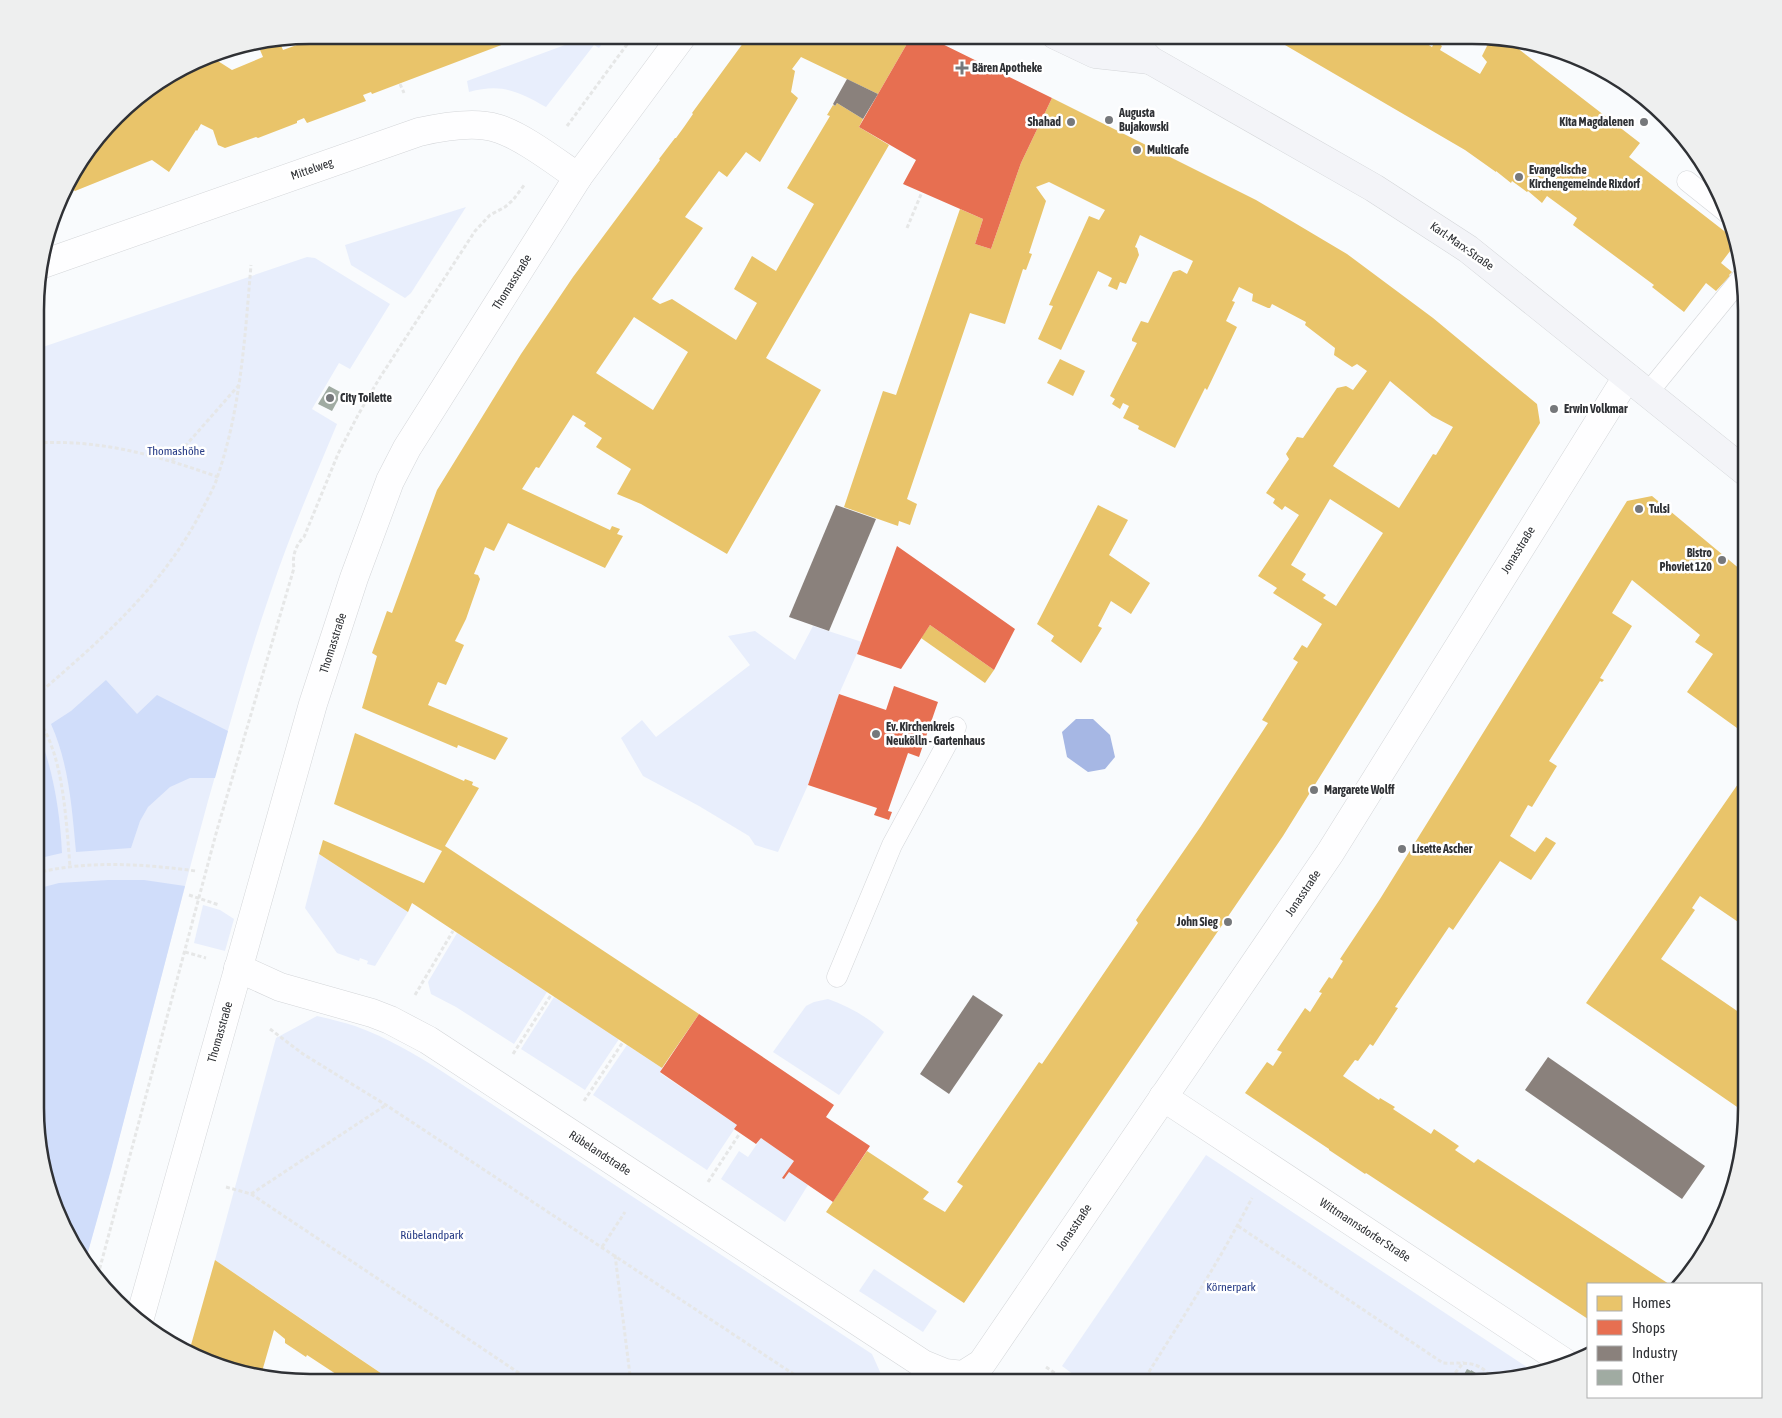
<svg xmlns="http://www.w3.org/2000/svg" width="1782" height="1418" font-family="'Asap Condensed',sans-serif">
<rect width="100%" height="100%" fill="#f9fbfd"/>
<g fill="#e8eefc">
<path d="M592 35H609L599 48 594 45 546 107C518 91 501 83 469 92L467 81Z"/>
<polygon points="466,207 411,293 405,298 351,265 345,245"/>
<path d="M307 257 315 258 390 304 350 369 339 363 312 409 337 424C314 479 290 534 271 591 247 660 228 731 208 801 166 954 129 1107 86 1259L63 1230 36 1126 37 349Z"/>
<polygon points="813,626 862,642 839,694 808,785 778,852 755,845 749,836 699,806 643,776 621,738 642,720 656,737 750,665 728,636 755,631 795,660"/>
<polygon points="319,854 408,912 375,966 367,964 368,961 360,958 359,961 337,953 305,908"/>
<polygon points="203,905 220,910 234,919 225,951 194,943"/>
<polygon points="457,933 547,992 514,1044 456,1007 431,994 428,982"/>
<polygon points="554,997 619,1039 585,1090 521,1049"/>
<path d="M828 999C848 1006 868 1017 884 1032L839 1095 773 1052 806 1006 814 1002Z"/>
<path d="M317 1016C330 1019 343 1022 355 1026 386 1037 415 1054 443 1072L872 1354 885 1383 394 1382 215 1260 276 1038Z"/>
<polygon points="627,1045 662,1068 660,1073 737,1125 707,1170 593,1095"/>
<polygon points="761,1138 794,1161 789,1172 808,1185 785,1222 721,1179 739,1151 748,1157"/>
<polygon points="1206,1155 1533,1371 1472,1383 1085,1383 1062,1366"/>
<polygon points="874,1269 937,1311 923,1332 859,1291"/>
</g>
<g fill="#d0ddfa">
<path d="M106 680 137 714 157 695 228 731 215 778H190L170 787 148 807 140 821 131 848 76 852C72 809 69 764 51 724L71 711Z"/>
<path d="M38 731C53 770 60 811 62 853L36 859V732Z"/>
<polygon points="108,880 144,880 185,886 111,1170 86,1259 63,1230 36,1126 36,889 59,883"/>
</g>
<polygon fill="#a6b7e4" points="1076,719 1093,719 1110,735 1115,757 1105,769 1088,772 1067,757 1062,732"/>
<g fill="#e9c46a" fill-rule="evenodd">
<polygon points="322,35 528,35 372,94 371,92 363,95 366,101 307,123 304,118 297,121 297,123 258,138 256,137 225,148 218,145 213,130 201,124 197,131 196,130 169,172 152,160 75,191 67,186 72,173 129,103 210,56 232,70 263,57 260,50 280,43 283,50 305,42 307,36 312,39"/>
<path d="M749 35H912L878 94 801 57 792 69 795 71 791 92 798 98 760 162 746 152 727 177 719 171 685 217 703 228 652 299 660 304 672 299 736 340 757 303 734 289 752 256 776 271 814 204 787 188 830 116 827 115 833 105 835 106 837 103 863 119 859 127 889 145 766 358 821 390 727 554 641 504 617 494 631 469 596 447 602 438 584 426 586 423 573 415 539 468 536 467 522 489 610 530 612 526 620 529 617 534 623 536 605 568 508 523 494 551 485 547 474 574 478 575 480 579 466 619 455 641 464 645 446 685 438 682 428 705 508 738 495 760 458 745 457 748 362 708 377 656 372 653 387 611 392 613 437 490 521 354 573 277 660 160 659 159 675 138H676L684 127 693 114 692 113ZM634 317 688 352 653 410 596 373Z"/>
<polygon points="1268,35 1417,36 1416,37 1432,47 1435,41 1442,46 1440,50 1480,74 1487,62 1482,56 1492,36 1518,42 1516,47 1640,143 1629,157 1737,241 1737,242 1721,263 1732,272 1729,275 1730,276 1716,291 1706,283 1684,312 1652,287 1654,285 1573,225 1577,218 1547,196 1542,203 1528,191 1527,192 1512,181 1511,183 1496,171 1496,172 1465,150"/>
<path d="M1052 98 1256 200 1347 254 1433 318 1537 404 1540 423 1283 836 964 1303 826 1212 867 1151 929 1192 923 1199 945 1212 963 1186 957 1182 1039 1062 1042 1064 1138 923 1136 920 1201 826 1268 723 1262 720 1298 662 1293 659 1302 645 1307 648 1322 624 1273 593 1277 588 1258 576 1299 515 1285 506 1282 510 1273 503 1275 499 1266 493 1289 459 1286 454 1297 437 1303 438 1337 388 1346 386 1353 390 1367 371 1357 364 1352 367 1334 355 1335 348 1305 325 1306 322 1272 304 1270 308H1268L1252 301 1253 294 1239 287 1232 301 1235 302 1226 321 1237 327 1207 390 1205 388 1175 448 1138 429 1139 426 1123 418 1129 406 1123 403 1120 409 1112 404 1115 399 1110 396 1137 343 1132 341V339L1141 321 1148 323 1173 272 1180 270 1187 274 1193 261 1140 235 1135 247 1137 248 1139 255 1126 284 1120 282 1117 290 1108 286 1112 278 1098 271 1061 350 1038 339 1053 306 1049 305 1089 216 1099 220 1105 210 1049 182 1036 187 1046 201 1029 253 1032 254 1026 270 1023 269 1005 324 970 313 907 499 917 504 910 525 899 521 898 526 844 507 883 391 896 395 960 209 983 219 975 244 991 249 1021 163ZM1390 381 1432 416 1453 427 1436 455 1433 454 1399 508 1333 466ZM1330 499 1383 533 1336 606 1323 598 1326 595 1302 580 1306 574 1291 565Z"/>
<polygon points="1060,359 1085,371 1073,396 1047,383"/>
<polygon points="1652,496 1747,575 1747,714 1737,728 1687,692 1713,654 1695,642 1700,635 1632,580 1612,613 1632,626 1600,678 1604,680 1602,682 1600,681 1549,761 1557,766 1532,807 1528,805 1510,836 1535,852 1546,837 1556,843 1531,880 1500,861 1453,930 1449,927 1395,1007 1398,1008 1373,1046 1370,1044 1358,1061 1355,1060 1343,1076 1379,1100 1380,1098 1395,1107 1393,1109 1431,1134 1434,1129 1459,1146 1455,1150 1474,1163 1478,1159 1669,1284 1588,1284 1588,1319 1366,1173 1365,1174 1329,1150 1329,1149 1245,1093 1267,1062 1273,1066 1282,1052 1277,1050 1305,1008 1310,1012 1322,993 1319,992 1329,977 1332,979 1343,961 1340,959 1380,899 1627,501"/>
<polygon points="1098,505 1128,520 1109,555 1150,583 1131,614 1111,601 1098,626 1102,628 1081,663 1051,641 1054,636 1037,624"/>
<polygon points="930,625 994,670 985,683 921,638"/>
<polygon points="355,733 464,781 465,779 473,782 472,785 479,788 445,846 699,1014 662,1068 412,903 408,912 319,854 323,840 424,883 442,851 334,804"/>
<polygon points="1747,771 1747,928 1700,896 1692,908 1695,910 1661,959 1746,1017 1746,1107 1743,1111 1586,1003"/>
<polygon points="215,1260 354,1355 394,1382 336,1382 339,1376 307,1355 306,1357 285,1343 285,1339 274,1330 261,1375 204,1362 189,1352"/>
</g>
<g fill="#e76f51">
<polygon points="912,35 924,35 1052,98 1021,163 991,249 975,244 983,219 903,184 916,160 859,127"/>
<polygon points="897,546 1015,629 994,670 930,625 901,669 857,654"/>
<polygon points="894,686 938,702 919,757 908,753 888,811 892,812 889,820 874,815 877,808 808,785 839,694 886,710"/>
<polygon points="699,1014 834,1105 826,1117 870,1146 833,1202 789,1172 784,1179 782,1178 794,1161 761,1138 756,1144 734,1129 737,1125 660,1072"/>
</g>
<g fill="#8a817c">
<polygon points="847,79 878,94 863,119 837,103 835,106 833,104"/>
<polygon points="836,505 876,519 829,631 789,617"/>
<polygon points="973,995 1003,1015 949,1094 920,1074"/>
<polygon points="1548,1057 1705,1166 1682,1199 1525,1090"/>
</g>
<g fill="#a0aba2">
<polygon points="329,386 342,393 332,411 318,404"/>
<polygon points="1467,1369 1471,1371 1471,1370 1487,1380 1470,1383 1462,1378"/>
</g>
<g fill="none" stroke-linecap="round" stroke-linejoin="round">
<g stroke="#d4d6d9" stroke-width="21">
<g id="service">
<polyline points="1687,181 1727,213"/>
<polyline points="1647,394 1744,275"/>
<polyline points="837,977 892,845 956,727"/>
</g>
</g>
<g stroke="#d4d6d9" stroke-width="29">
<g id="minor">
<path d="M40 265 419 132C441 127 474 121 496 128 521 135 556 162 578 177"/>
<polyline points="238,968 280,987 372,1013 390,1020 428,1040 923,1364 945,1373 963,1375 982,1363 1330,853 1627,377"/>
<polyline points="1163,1097 1567,1364"/>
<polyline points="139,1321 313,704 354,578 390,481 407,448 578,177 683,35"/>
</g>
</g>
<g stroke="#d4d6d9" stroke-width="29">
<g id="secondary">
<polyline points="1055,35 1095,54 1150,60"/>
<polyline points="1127,35 1150,60 1374,188 1468,249 1747,473"/>
</g>
</g>
<g stroke="#e6e7e7" stroke-width="3" stroke-dasharray="4 2.5" stroke-linecap="butt">
<polyline points="400,84 404,93"/>
<polyline points="567,126 634,35"/>
<polyline points="907,228 922,192"/>
<path d="M37 443C100 439 159 456 218 477"/>
<polyline points="172,461 239,385"/>
<polyline points="37,671 41,668"/>
<path d="M37 695C101 640 166 584 204 506 209 496 215 486 218 475 241 407 245 336 251 265"/>
<path d="M36 717C64 752 66 822 70 866"/>
<path d="M36 873C89 860 142 864 196 871"/>
<polyline points="189,895 219,905"/>
<polyline points="185,952 206,958"/>
<polyline points="415,995 453,931"/>
<polyline points="270,1029 303,1054 386,1105 807,1383"/>
<polyline points="513,1054 551,995"/>
<polyline points="584,1101 623,1042"/>
<polyline points="708,1182 740,1133"/>
<polyline points="226,1187 251,1194 386,1105"/>
<polyline points="251,1194 534,1383"/>
<path d="M1238 1226 1443 1363C1461 1364 1481 1359 1491 1379"/>
<polyline points="602,1247 625,1212"/>
<polyline points="615,1255 631,1383"/>
<path d="M98 1275 217 830 294 568C292 557 295 546 304 537L338 454 358 415 379 379 475 231 490 215 505 207 513 200 525 184"/>
<polyline points="1046,1367 1066,1381 1064,1383"/>
<path d="M1142 1383C1180 1322 1219 1262 1252 1198"/>
<polyline points="1447,1383 1464,1362"/>
</g>
<use href="#service" stroke="#fefeff" stroke-width="20"/>
<use href="#minor" stroke="#fefeff" stroke-width="28"/>
<use href="#secondary" stroke="#f3f4f8" stroke-width="28"/>
</g>
<g fill="#76787b" stroke="#fff" stroke-width="2">
<path d="M959.5 60.5h5v5h5v5h-5v5h-5v-5h-5v-5h5z"/>
<circle cx="1109" cy="120" r="5"/>
<circle cx="1071" cy="122" r="5"/>
<circle cx="1644" cy="122" r="5"/>
<circle cx="1137" cy="150" r="5"/>
<circle cx="1519" cy="177" r="5"/>
<circle cx="330" cy="398" r="5"/>
<circle cx="1554" cy="409" r="5"/>
<circle cx="1639" cy="509" r="5"/>
<circle cx="1722" cy="560" r="5"/>
<circle cx="876" cy="734" r="5"/>
<circle cx="1314" cy="790" r="5"/>
<circle cx="1402" cy="849" r="5"/>
<circle cx="1228" cy="922" r="5"/>
</g>
<g text-anchor="middle" stroke-width="5" stroke-linejoin="round" paint-order="stroke">
<g font-size="12" font-weight="bold" fill="#2f3135" stroke="#fff" text-anchor="start">
<text x="972" y="72">Bären Apotheke</text>
<text x="1119" y="117">Augusta<tspan x="1119" dy="14">Bujakowski</tspan></text>
<text x="1061" y="126" text-anchor="end">Shahad</text>
<text x="1634" y="126" text-anchor="end">Kita Magdalenen</text>
<text x="1147" y="154">Multicafe</text>
<text x="1529" y="174">Evangelische<tspan x="1529" dy="14">Kirchengemeinde Rixdorf</tspan></text>
<text x="340" y="402">City Toilette</text>
<text x="1564" y="413">Erwin Volkmar</text>
<text x="1649" y="513">Tulsi</text>
<text x="1712" y="557" text-anchor="end">Bistro<tspan x="1712" dy="14">Phoviet 120</tspan></text>
<text x="886" y="731">Ev. Kirchenkreis<tspan x="886" dy="14">Neukölln - Gartenhaus</tspan></text>
<text x="1324" y="794">Margarete Wolff</text>
<text x="1412" y="853">Lisette Ascher</text>
<text x="1218" y="926" text-anchor="end">John Sieg</text>
</g>
<g font-size="12" fill="#2f3135" stroke="#fff">
<text transform="translate(312 169) rotate(-19)" y="4">Mittelweg</text>
<text transform="translate(1462 246) rotate(35)" y="4">Karl-Marx-Straße</text>
<text transform="translate(512 282) rotate(-58)" y="4">Thomasstraße</text>
<text transform="translate(1518 550) rotate(-58)" y="4">Jonasstraße</text>
<text transform="translate(333 643) rotate(-72)" y="4">Thomasstraße</text>
<text transform="translate(1303 893) rotate(-56)" y="4">Jonasstraße</text>
<text transform="translate(220 1032) rotate(-74)" y="4">Thomasstraße</text>
<text transform="translate(600 1153) rotate(33)" y="4">Rübelandstraße</text>
<text transform="translate(1074 1227) rotate(-56)" y="4">Jonasstraße</text>
<text transform="translate(1365 1230) rotate(33)" y="4">Wittmannsdorfer Straße</text>
</g>
<g font-size="12" fill="#273c86" stroke="#fff">
<text x="176" y="455">Thomashöhe</text>
<text x="432" y="1239">Rübelandpark</text>
<text x="1231" y="1291">Körnerpark</text>
</g>
</g>
<path d="M0 0H1782V1418H0ZM310 44H1472A266 266 0 0 1 1738 310V1108A266 266 0 0 1 1472 1374H310A266 266 0 0 1 44 1108V310A266 266 0 0 1 310 44Z" fill="#eeefef" fill-rule="evenodd"/>
<path fill="none" stroke="#2f3135" stroke-width="2.5" d="M310 44H1472A266 266 0 0 1 1738 310V1108A266 266 0 0 1 1472 1374H310A266 266 0 0 1 44 1108V310A266 266 0 0 1 310 44Z"/>
<rect x="1587" y="1283" width="175" height="115" fill="#ffffff" stroke="#acadae"/>
<rect x="1597" y="1296" width="25" height="15" fill="#e9c46a" stroke="#acadae"/>
<text x="1632" y="1308" font-size="15" fill="#2f3135">Homes</text>
<rect x="1597" y="1320" width="25" height="15" fill="#e76f51" stroke="#acadae"/>
<text x="1632" y="1333" font-size="15" fill="#2f3135">Shops</text>
<rect x="1597" y="1346" width="25" height="15" fill="#8a817c" stroke="#acadae"/>
<text x="1632" y="1358" font-size="15" fill="#2f3135">Industry</text>
<rect x="1597" y="1370" width="25" height="15" fill="#a0aba2" stroke="#acadae"/>
<text x="1632" y="1383" font-size="15" fill="#2f3135">Other</text>
</svg>
